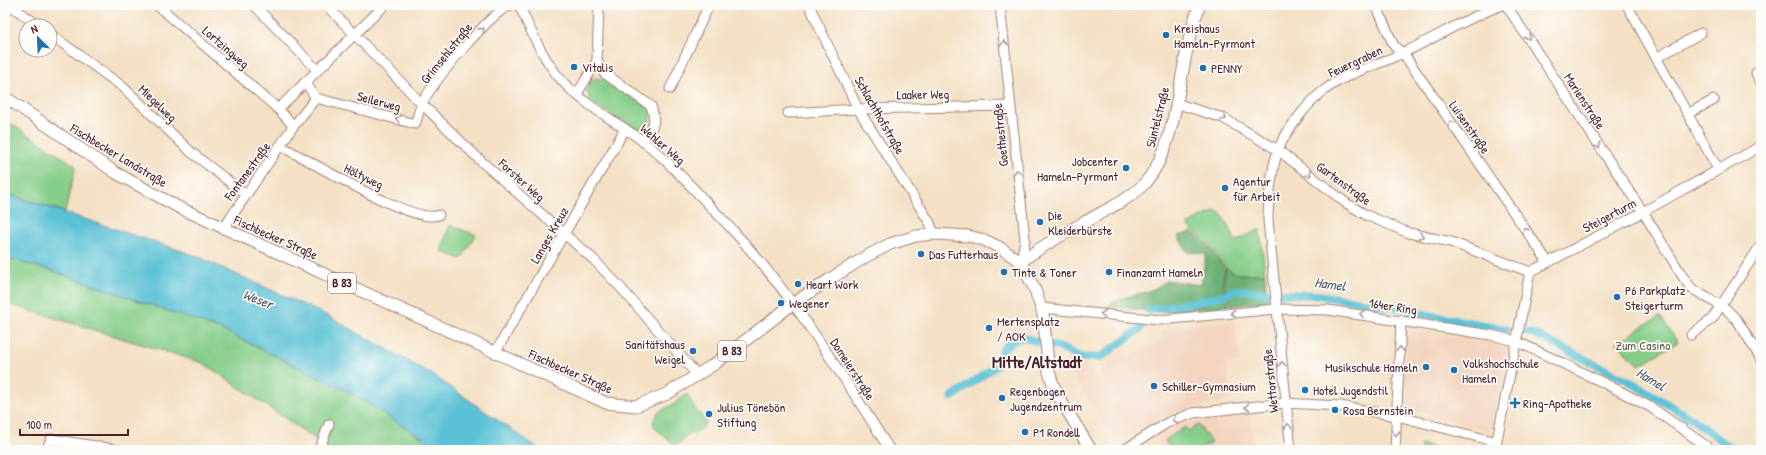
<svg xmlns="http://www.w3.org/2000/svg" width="1766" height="455" font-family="'Patrick Hand',sans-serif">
<rect width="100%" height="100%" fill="#fdfcf7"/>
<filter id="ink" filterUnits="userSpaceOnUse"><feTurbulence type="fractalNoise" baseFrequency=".025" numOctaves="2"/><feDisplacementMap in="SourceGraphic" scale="8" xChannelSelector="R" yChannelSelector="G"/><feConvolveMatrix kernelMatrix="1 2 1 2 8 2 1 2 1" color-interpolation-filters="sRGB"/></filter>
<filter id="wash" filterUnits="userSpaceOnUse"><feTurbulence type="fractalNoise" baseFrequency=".012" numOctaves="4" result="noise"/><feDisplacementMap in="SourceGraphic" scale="16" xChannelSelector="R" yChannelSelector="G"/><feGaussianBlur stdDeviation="0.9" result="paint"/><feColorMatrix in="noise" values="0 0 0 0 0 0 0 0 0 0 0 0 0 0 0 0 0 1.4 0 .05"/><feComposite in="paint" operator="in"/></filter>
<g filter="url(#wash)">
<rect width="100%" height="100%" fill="#f4e0c4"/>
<g fill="#f3d4bf">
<polygon points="1235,321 1240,362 1227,364 1231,400 1209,403 1164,416 1117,443 1064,362 1070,358 1076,368 1086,362 1094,375 1126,354 1129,358 1150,344 1152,346 1165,338 1161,332 1169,327 1184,327"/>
<polygon points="1411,329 1508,345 1492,428 1489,431 1404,407 1406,332"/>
<polygon points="1250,414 1254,450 1165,450 1156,437 1177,426 1199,419"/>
</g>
<g fill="#85cd89" stroke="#68765a">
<polygon points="595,78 606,79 648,108 651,113 649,125 641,130 632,130 591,101 586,91 591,81"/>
<polygon points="5,120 76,166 65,212 5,193"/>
<polygon points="1214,211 1221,213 1236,241 1260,229 1265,274 1237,274 1226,268 1207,243 1187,225"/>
<polygon points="450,225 476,235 461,259 441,251"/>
<polygon points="5,258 50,270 220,329 345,390 442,450 318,450 320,442 203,363 5,303"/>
<polygon points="1660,316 1678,342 1639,365 1616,343"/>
<polygon points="687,394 694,407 707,423 694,435 691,432 676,446 656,429 653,423 658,412 674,404"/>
<polygon points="1199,425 1211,443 1199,450 1171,450 1165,440 1185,427 1188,431"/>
<polygon points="1421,444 1444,450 1421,450"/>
<polygon points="56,446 84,450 48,450"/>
</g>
<g fill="#6cb075" stroke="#5b6850">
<path d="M1192 232 1206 244 1225 269 1222 284 1230 306 1169 312 1106 307C1112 304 1117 300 1123 298 1139 292 1154 293 1166 280L1201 285 1206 254 1187 252 1178 236Z"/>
<polygon points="1226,268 1237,274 1265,274 1267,301 1232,306 1223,284"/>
</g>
<polygon fill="#5ac1d6" stroke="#527080" points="5,193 194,255 326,315 433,375 541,450 442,450 345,390 220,329 50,270 5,258"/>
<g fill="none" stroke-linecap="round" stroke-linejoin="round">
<g stroke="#5ac1d6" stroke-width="8">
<polyline points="1149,310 1190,303 1218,297 1237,290 1244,290 1264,293 1317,295 1407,309 1412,312 1506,329"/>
<polyline points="1527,332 1534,334 1629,381 1692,419 1734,450"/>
<polyline points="952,397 996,366 1003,349 1010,343 1021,337 1058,347 1082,358 1101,357 1141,328"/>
</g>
</g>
</g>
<g filter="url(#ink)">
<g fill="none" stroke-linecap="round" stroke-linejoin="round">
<g stroke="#9f8078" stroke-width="11">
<g id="minor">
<polyline points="10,5 39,26"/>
<polyline points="157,5 278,109 291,123 292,128 223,229"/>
<polyline points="254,5 317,70"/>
<polyline points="326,5 422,104 481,161 593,259 621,288 698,376"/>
<path d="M519 5C531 31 544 62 564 83 590 110 626 126 654 150 679 172 702 198 726 223 791 291 839 371 890 450"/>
<polyline points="809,5 858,109 930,223 934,234"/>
<polyline points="1000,5 1025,239 1021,262"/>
<polyline points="1376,5 1394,46 1403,53 1548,262"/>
<polyline points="1506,5 1643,212 1683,277 1691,288 1726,309 1737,320 1761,359"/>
<path d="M1627 5C1656 58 1686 110 1715 164L1721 168"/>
<polyline points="50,34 123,87 191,152 245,194"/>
<polyline points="1656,58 1701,33"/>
<polyline points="597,61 599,5"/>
<polyline points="1756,73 1761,82"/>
<polyline points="670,89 709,5"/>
<path d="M577 94 597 61 604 73 651 106C657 123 653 127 643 142"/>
<path d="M316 98 415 124C418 117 419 109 422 103 435 80 487 16 510 5"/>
<polyline points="1175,103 1223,118 1278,150 1346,203 1366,215 1409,233 1451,242 1530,272"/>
<polyline points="278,109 385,5"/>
<polyline points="788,113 858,109 1010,106"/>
<polyline points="1689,113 1714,100"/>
<polyline points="292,128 316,98 305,82"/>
<path d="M280 146C309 159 414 226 439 215"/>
<polyline points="1041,308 1160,320 1276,309 1328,310 1491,335 1516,341 1606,384 1652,408 1712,450"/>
<polyline points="1691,335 1712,319 1761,245"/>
<polyline points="495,353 625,129"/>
<polyline points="46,450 51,439 120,450"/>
<polyline points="319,450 329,424"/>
<polyline points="1124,450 1167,423 1193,413 1285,403 1340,406 1397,416 1497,442"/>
<path d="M1291 450 1268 220C1268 201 1272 165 1279 148 1287 129 1310 100 1326 89 1349 72 1378 65 1403 53 1436 37 1467 18 1502 5"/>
<polyline points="1395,450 1401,320"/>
<polyline points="1495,450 1530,272 1643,212 1761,146"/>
</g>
</g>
<g stroke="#9f8078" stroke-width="13">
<g id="major">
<polyline points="5,97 116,173 178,207 606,403 636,406 667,394 716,363 794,303 830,279 867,256 890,244 916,236 934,234 968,236 984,240 999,247 1021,262 1035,290 1043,314 1049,372 1053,384 1060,399 1091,450"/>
<path d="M1021 262C1045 243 1073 229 1099 214 1114 206 1130 198 1142 186 1182 145 1177 58 1200 5"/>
</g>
</g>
<use href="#minor" stroke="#fff" stroke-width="9"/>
<use href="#major" stroke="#fff" stroke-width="11"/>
</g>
<defs><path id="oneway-chevron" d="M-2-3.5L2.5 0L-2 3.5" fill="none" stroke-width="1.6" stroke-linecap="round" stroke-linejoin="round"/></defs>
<g stroke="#ae9aa0">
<use href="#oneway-chevron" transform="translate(482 30) rotate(-48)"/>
<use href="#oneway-chevron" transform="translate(1528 37) rotate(57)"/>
<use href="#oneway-chevron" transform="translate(1004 43) rotate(-96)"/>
<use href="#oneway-chevron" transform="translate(1224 118) rotate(25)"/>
<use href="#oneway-chevron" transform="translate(398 119) rotate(-165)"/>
<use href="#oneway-chevron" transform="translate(1451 123) rotate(-125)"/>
<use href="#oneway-chevron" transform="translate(1598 146) rotate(57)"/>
<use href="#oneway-chevron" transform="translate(1017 172) rotate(-96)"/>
<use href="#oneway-chevron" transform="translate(1309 174) rotate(41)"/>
<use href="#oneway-chevron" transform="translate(1525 230) rotate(-125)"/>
<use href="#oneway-chevron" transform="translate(1421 236) rotate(13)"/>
<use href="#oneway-chevron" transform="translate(1233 313) rotate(174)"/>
<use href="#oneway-chevron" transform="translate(1103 314) rotate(-175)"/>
<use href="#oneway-chevron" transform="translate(1362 314) rotate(-171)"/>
<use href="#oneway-chevron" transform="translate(1400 349) rotate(-89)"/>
<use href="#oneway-chevron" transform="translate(1282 364) rotate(-96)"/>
<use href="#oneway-chevron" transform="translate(1247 407) rotate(174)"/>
<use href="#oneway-chevron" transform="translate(1175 420) rotate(159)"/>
<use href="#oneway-chevron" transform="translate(1288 426) rotate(-97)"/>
<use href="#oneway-chevron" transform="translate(1396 433) rotate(92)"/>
</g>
</g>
<g fill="#1f6fb2" stroke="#fdfcf7" stroke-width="1.5">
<circle cx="1166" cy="35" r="4"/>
<circle cx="574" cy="67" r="4"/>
<circle cx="1203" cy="68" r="4"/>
<circle cx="1126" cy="168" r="4"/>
<circle cx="1225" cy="188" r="4"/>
<circle cx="1040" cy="222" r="4"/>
<circle cx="921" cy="254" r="4"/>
<circle cx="1004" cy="272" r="4"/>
<circle cx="1109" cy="272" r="4"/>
<circle cx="798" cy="284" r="4"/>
<circle cx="1617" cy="297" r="4"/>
<circle cx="781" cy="303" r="4"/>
<circle cx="989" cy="328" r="4"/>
<circle cx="693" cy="351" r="4"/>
<circle cx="1426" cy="367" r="4"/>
<circle cx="1454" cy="370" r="4"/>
<circle cx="1154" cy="386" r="4"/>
<circle cx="1305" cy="390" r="4"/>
<circle cx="1002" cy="398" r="4"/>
<path d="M1513 397h4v4h4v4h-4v4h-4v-4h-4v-4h4z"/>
<circle cx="1335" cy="410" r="4"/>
<circle cx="709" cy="414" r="4"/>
<circle cx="1025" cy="432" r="4"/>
</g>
<g text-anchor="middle" stroke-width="3.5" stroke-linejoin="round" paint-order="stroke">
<g fill="#fdfcf7" stroke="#806168" stroke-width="1">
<rect x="328" y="273" width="28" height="20" rx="3"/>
<rect x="718" y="341" width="28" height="20" rx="3"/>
</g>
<g font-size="12" font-weight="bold" fill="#4a1f2b">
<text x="342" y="287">B 83</text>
<text x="732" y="355">B 83</text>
</g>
<g font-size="13" fill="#4a1f2b" stroke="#fdfcf7" text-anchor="start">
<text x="1174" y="33">Kreishaus<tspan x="1174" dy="15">Hameln-Pyrmont</tspan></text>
<text x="582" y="72">Vitalis</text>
<text x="1211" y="73">PENNY</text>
<text x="1118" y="166" text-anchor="end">Jobcenter<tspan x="1118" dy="15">Hameln-Pyrmont</tspan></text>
<text x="1233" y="186">Agentur<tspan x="1233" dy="15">für Arbeit</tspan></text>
<text x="1048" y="220">Die<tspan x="1048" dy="15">Kleiderbürste</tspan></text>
<text x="929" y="259">Das Futterhaus</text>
<text x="1012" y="277">Tinte &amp; Toner</text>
<text x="1117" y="277">Finanzamt Hameln</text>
<text x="806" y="289">Heart Work</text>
<text x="1625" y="295">P6 Parkplatz<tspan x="1625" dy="15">Steigerturm</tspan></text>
<text x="789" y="308">Wegener</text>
<text x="997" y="326">Mertensplatz<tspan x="997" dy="15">/ AOK</tspan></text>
<text x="685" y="349" text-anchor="end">Sanitätshaus<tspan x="685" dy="15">Weigel</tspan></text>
<text x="1462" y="368">Volkshochschule<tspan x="1462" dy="15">Hameln</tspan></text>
<text x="1418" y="372" text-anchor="end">Musikschule Hameln</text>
<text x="1162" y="391">Schiller-Gymnasium</text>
<text x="1313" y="395">Hotel Jugendstil</text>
<text x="1010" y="396">Regenbogen<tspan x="1010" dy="15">Jugendzentrum</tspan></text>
<text x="1523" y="408">Ring-Apotheke</text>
<text x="717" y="412">Julius Tönebön<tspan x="717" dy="15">Stiftung</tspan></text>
<text x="1343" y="415">Rosa Bernstein</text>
<text x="1033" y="437">P1 Rondell</text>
</g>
<g font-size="13" fill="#4a1f2b" stroke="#fdfcf7">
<text transform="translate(226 47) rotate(41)" y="5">Lortzingweg</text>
<text transform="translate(446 53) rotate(-51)" y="5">Grimsehlstraße</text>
<text transform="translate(1355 61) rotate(-25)" y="5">Feuergraben</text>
<text transform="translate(923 94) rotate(-1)" y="5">Laaker Weg</text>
<text transform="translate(379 101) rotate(15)" y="5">Seilerweg</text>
<text transform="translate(1585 101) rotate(57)" y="5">Marienstraße</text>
<text transform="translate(158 103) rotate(44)" y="5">Miegelweg</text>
<text transform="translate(880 115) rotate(60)" y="5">Schlachthofstraße</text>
<text transform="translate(1157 117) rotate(-76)" y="5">Süntelstraße</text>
<text transform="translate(1470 127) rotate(55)" y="5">Luisenstraße</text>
<text transform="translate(1000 135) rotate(-96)" y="5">Goethestraße</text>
<text transform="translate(663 144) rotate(41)" y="5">Wehler Weg</text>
<text transform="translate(119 155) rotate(31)" y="5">Fischbecker Landstraße</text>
<text transform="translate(247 171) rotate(-54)" y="5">Fontanestraße</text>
<text transform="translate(364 176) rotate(26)" y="5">Höltyweg</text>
<text transform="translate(522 180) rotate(42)" y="5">Forster Weg</text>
<text transform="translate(1344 183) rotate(36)" y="5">Gartenstraße</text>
<text transform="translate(1609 215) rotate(-28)" y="5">Steigerturm</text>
<text transform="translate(549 235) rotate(-60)" y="5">Langes Kreuz</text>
<text transform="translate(276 237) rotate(24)" y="5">Fischbecker Straße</text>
<text transform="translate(1393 306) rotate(9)" y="5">164er Ring</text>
<text transform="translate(853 369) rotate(57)" y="5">Domeierstraße</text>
<text transform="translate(571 371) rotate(24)" y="5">Fischbecker Straße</text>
<text transform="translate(1270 381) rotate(-96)" y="5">Wettorstraße</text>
</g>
<g font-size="13" fill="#5f5c4c" stroke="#fdfcf7">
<text x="1643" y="350">Zum Casino</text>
</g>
<g font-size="14" font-style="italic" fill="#505867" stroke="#fdfcf7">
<text transform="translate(1330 284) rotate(8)" y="5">Hamel</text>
<text transform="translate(258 299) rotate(21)" y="5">Weser</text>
<text transform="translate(1651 379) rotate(31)" y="5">Hamel</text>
</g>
<g font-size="17" font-weight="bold" fill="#4a1f2b" stroke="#fdfcf7">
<text x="1037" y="368">Mitte/Altstadt</text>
</g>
</g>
<rect width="1766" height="455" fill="none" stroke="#fdfcf7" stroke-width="20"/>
<g transform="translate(38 38) rotate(336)"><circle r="19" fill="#fdfcf7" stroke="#b5a4a5"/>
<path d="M0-3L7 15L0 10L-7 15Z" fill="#1f6fb2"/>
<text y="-6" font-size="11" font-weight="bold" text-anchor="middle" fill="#4a1f2b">N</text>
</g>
<path d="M20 429v6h108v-6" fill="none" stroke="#4a1f2b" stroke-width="2"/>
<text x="26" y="429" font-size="12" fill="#4a1f2b" stroke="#fdfcf7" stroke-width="3" paint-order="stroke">100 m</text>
</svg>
